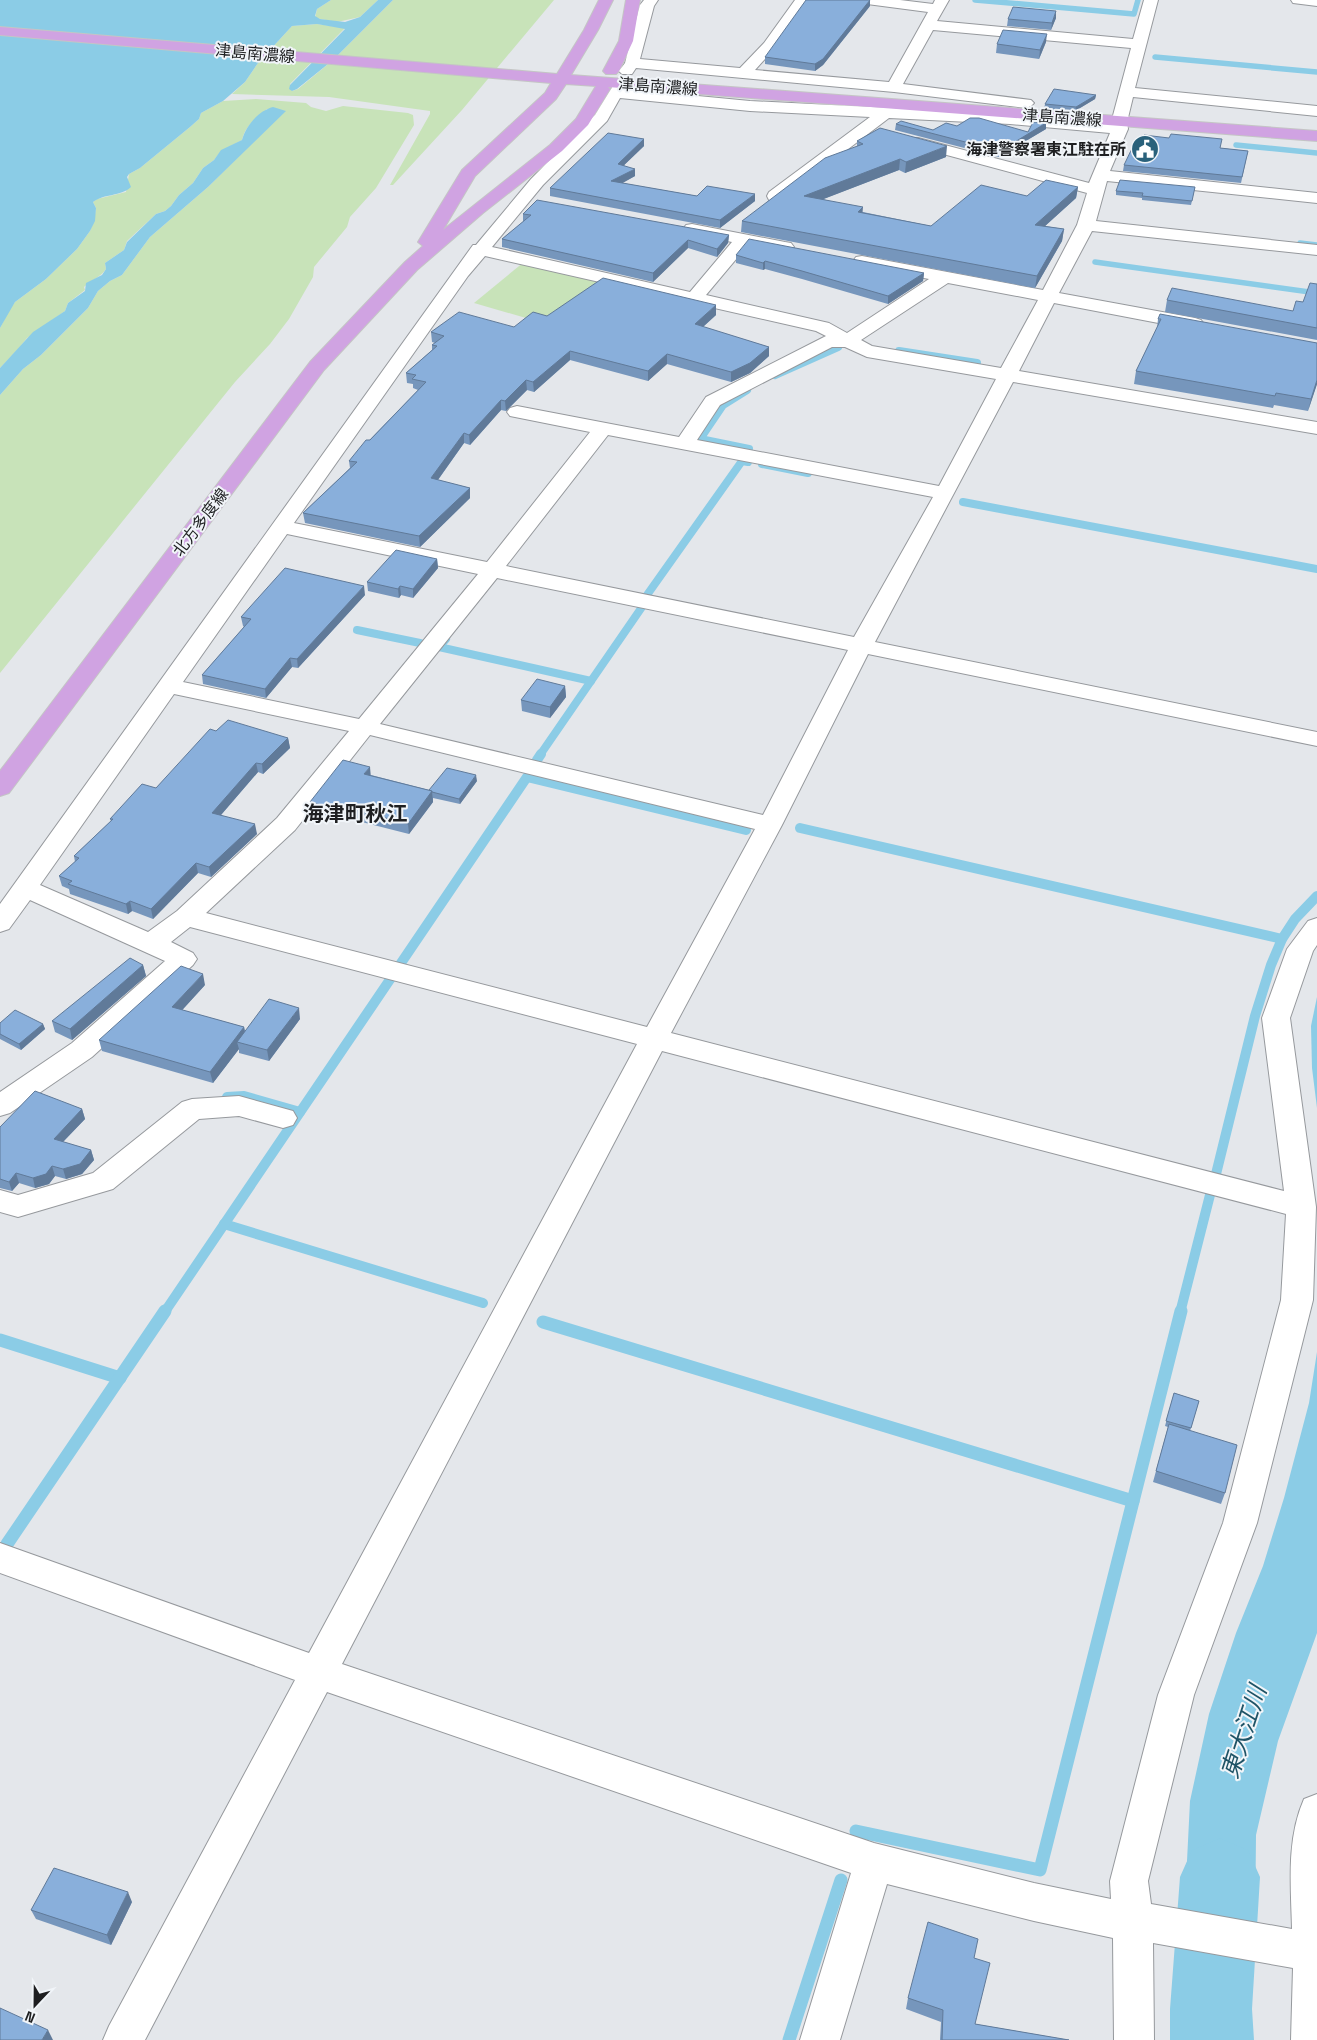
<svg xmlns="http://www.w3.org/2000/svg" width="1317" height="2040" font-family="'Space Grotesk','Noto Sans JP',sans-serif">
<rect width="100%" height="100%" fill="#e4e7eb"/>
<g fill="#c8e3b9">
<polygon points="331,0 378,0 360,17 337,22 315,18 317,9"/>
<polygon points="393,0 554,0 462,110 393,185 390,185 430,114 430,111 329,97 232,94 245,82 258,63 292,26 317,24 345,28 290,84 292,91 298,89 333,60"/>
<path d="M256 99 306 103 311 107 326 111 343 106 408 113 413 115 414 125 376 188 350 217 347 227 314 267 313 277 289 319 270 344 235 382 0 673V395L23 369 41 355 88 308 98 291 110 281 122 275 150 237 208 187 285 111 267 109C255 120 246 124 242 140L221 151 214 160 203 168 193 183 179 195 171 206 165 211 156 214 127 241 124 250 105 263 106 269C101 277 91 280 84 287L85 290 68 303 65 311 27 338 19 348 0 368V328L9 310 15 302 46 279 77 249 90 231 94 221 96 208 93 202 97 199 126 192 129 174 140 168 190 127 199 119 201 113 223 101Z"/>
<polygon points="524,262 610,282 543,323 474,303"/>
</g>
<g fill="#8bcce6">
<path d="M0 0H331L317 9 315 16 320 19 345 22 360 17 378 0H393L333 60 297 89 292 91 289 89 290 85 345 29 317 24 292 26 258 63 245 82 223 101 201 113 199 119 190 127 140 168 129 174 127 177 131 187C120 197 105 193 93 202L96 208 95 221 90 231 77 249 46 279 15 302 0 328Z"/>
<path d="M273 107 286 111 208 187 150 237 122 275 110 281 98 291 88 308 41 355 23 369 0 395V368L33 332 65 311 68 303 85 291 86 283 102 275 106 269 105 263 124 250 127 242 156 214 165 211 171 206 179 195 193 183 203 168 214 160 221 150 242 140C246 126 258 111 273 107Z"/>
<polygon points="1317,997 1317,1108 1312,1068 1311,1026"/>
<polygon points="1317,1352 1317,1633 1278,1741 1256,1835 1255,1934 1184,1921 1190,1801 1209,1714 1236,1633 1263,1566 1284,1498 1309,1403"/>
</g>
<g fill="none" stroke-linecap="round" stroke-linejoin="round">
<g stroke="#8bcce6" stroke-width="5.5">
<polyline points="975,0 1134,14 1138,0"/>
<polyline points="1155,57 1317,72"/>
<polyline points="1236,145 1317,153"/>
<polyline points="1300,243 1317,245"/>
<polyline points="1095,262 1317,293"/>
</g>
<g stroke="#8bcce6" stroke-width="8">
<polyline points="899,351 977,363"/>
<polyline points="775,375 838,347"/>
<polyline points="747,390 723,405 700,439 749,449"/>
<polyline points="762,464 808,473"/>
<polyline points="963,502 1317,569"/>
<polyline points="647,595 742,461 748,462"/>
<polyline points="357,630 420,643"/>
<polyline points="446,639 439,647 591,681"/>
<polyline points="540,755 642,607"/>
</g>
<g stroke="#8bcce6" stroke-width="10">
<polyline points="537,760 541,754"/>
<polyline points="800,828 1282,939"/>
<polyline points="401,963 527,777 746,830"/>
<polyline points="227,1097 244,1096 300,1112"/>
<polyline points="1216,1174 1255,1016 1271,965 1282,939 1295,919 1317,896"/>
<polyline points="224,1224 483,1303"/>
<polyline points="164,1313 391,978"/>
<polyline points="1180,1313 1211,1191"/>
</g>
<g stroke="#8bcce6" stroke-width="13">
<polyline points="543,1322 1133,1501"/>
<polyline points="0,1340 120,1378"/>
<polyline points="7,1544 165,1311"/>
<polyline points="856,1831 1040,1870 1181,1311"/>
<polyline points="789,2040 841,1880"/>
</g>
<polygon fill="#8bcce6" fill-rule="evenodd" points="1220,1838 1248,1850 1260,1877 1252,2009 1254,2040 1170,2040 1170,2009 1180,1877 1192,1850"/>
<g stroke="#96999d" stroke-width="2">
<g id="minor">
<path d="M644 0H658L654 6 640 59 740 68 764 43 795 0H809L774 49 755 70 889 82 928 12 867 4 862 3 860 0H900L933 4 935 0H949L937 21 1133 39 1144 0H1158L1135 88 1317 106V116L1133 97 1127 122 1128 129 1110 171 1317 193V203L1107 181 1096 221 1317 245V255L1092 231 1059 293 1195 318 1201 320 1204 324 1201 328 1195 330 1054 303 1019 371 1317 422V434L1013 382 875 642 1317 732V746L868 654 782 825 671 1033 1284 1191 1262 1018 1287 949 1308 921 1317 918V945L1313 951 1290 1018 1316 1207 1313 1300 1257 1523 1194 1695 1148 1881 1151 1904 1292 1929C1291 1885 1286 1840 1304 1799L1317 1794V2040H1291L1293 1968 1153 1943 1154 2040H1114L1113 1938 1034 1921 887 1884 840 2040H800L851 1873 327 1692 145 2040H103L109 2026 295 1680 0 1573V1543L309 1653 637 1044 190 927 171 942 193 953 197 959 193 965 92 1057 10 1113 0 1116V1092L72 1043 165 961 30 900 9 929 0 932V904L473 245H476L531 179 595 115 616 81H626L629 84 625 89 750 101 1010 114 1111 123 1131 48 933 30 903 84 1031 100 1034 103 1031 106 1026 108 894 92 636 68 632 74H622L619 71 625 63 640 5ZM620 98 750 111 870 117 769 192 767 196 769 200H781L889 118 1010 124 1110 133 1089 183 918 138H906L904 141 906 144 1087 193 1077 225 1043 290 862 256 856 257 853 261 856 265 929 279 847 333 829 323 706 295 748 245 785 252 791 251 794 247 791 243 785 242 692 224 686 225 683 229 686 233 732 242 690 292 492 247 543 185 607 121ZM485 256 816 331 826 336 706 397 679 437 517 406 510 408 507 412 510 416 590 432 487 562 294 523 468 276ZM948 283 1038 300 1001 368 872 346 861 340ZM832 347H845L867 357 996 379 939 486 697 440 720 405ZM608 435 933 497 854 637 506 566ZM287 534 478 574 359 719 183 682ZM497 578 848 650 763 815 380 724ZM174 694 349 731 277 818 177 911 148 932 40 885ZM370 735 755 829 647 1027 206 913 295 830ZM662 1051 1286 1214 1281 1300 1223 1523 1158 1695 1110 1881 1111 1899 1034 1883 874 1843 342 1664Z"/>
<polygon points="1291,0 1317,0 1317,6 1293,3"/>
<polygon points="239,1096 293,1111 297,1118 293,1125 283,1128 239,1116 199,1119 113,1189 18,1217 0,1212 0,1190 18,1195 93,1173 182,1102 192,1099"/>
</g>
</g>
<g stroke="#c4c5c5" stroke-width="2">
<g id="major">
<path d="M599 0H613L598 30 571 75 1317 131V141L608 87 610 89 588 125 562 151 483 213 417 270 324 370 9 793 0 796V771L310 362 405 262 423 246 418 242 462 170 545 93 551 83 0 35V27L557 74 584 30ZM566 84 596 86 576 119 550 145 443 230 475 176 556 99Z"/>
<polygon points="626,0 640,0 633,41 619,71 616,74 606,74 603,71 619,41"/>
</g>
</g>
<use href="#minor" fill="#fff" fill-rule="evenodd"/>
<use href="#major" fill="#d0a3e2" fill-rule="evenodd"/>
</g>
<g fill="#7696bc">
<polygon points="870,6 823,65 815,71 765,64 765,57"/>
<polygon points="1056,18 1051,30 1007,26 1008,19"/>
<polygon points="1046,42 1039,59 996,53 997,44"/>
<polygon points="1096,95 1095,99 1075,111 1044,109 1045,104"/>
<polygon points="1046,123 1046,129 999,157 895,130 896,124 933,130 957,126 1028,132"/>
<polygon points="644,139 644,146 624,165 635,176 622,183 697,196 755,201 720,228 550,196 550,188"/>
<polygon points="857,141 946,157 905,173 899,170 823,199 863,212 931,226 1027,196 1078,187 1076,198 1045,226 1064,229 1062,241 1035,288 741,232 742,221 857,147"/>
<polygon points="1220,148 1248,151 1241,183 1123,171 1124,165"/>
<polygon points="1195,187 1191,205 1142,200 1142,198 1116,195 1116,191"/>
<polygon points="523,214 729,235 728,243 717,257 688,248 653,282 502,247 502,239 523,222"/>
<polygon points="736,255 924,273 923,281 888,304 802,279 765,269 763,270 736,263"/>
<polygon points="1317,284 1317,340 1165,312 1167,300 1293,311 1303,302"/>
<polygon points="716,315 703,327 769,347 769,356 750,373 731,382 667,364 648,381 570,360 534,392 527,390 506,411 501,410 470,445 464,443 438,480 470,488 470,498 420,547 305,523 303,513 350,468 349,461 418,390 413,388 413,384 407,383 406,373 432,350 432,345 435,343 432,342 431,332 514,327 547,316"/>
<polygon points="1158,319 1317,343 1317,384 1308,411 1274,405 1273,408 1134,384 1136,371 1157,328"/>
<polygon points="437,559 438,568 413,598 401,595 399,598 368,591 367,582"/>
<polygon points="365,595 298,668 292,667 266,698 203,684 202,675 244,627 243,626 241,617"/>
<polygon points="565,686 566,697 550,718 522,711 521,700"/>
<polygon points="216,731 288,738 290,748 263,774 258,772 221,815 257,834 211,877 198,873 153,919 132,911 128,914 70,894 69,889 62,886 59,876 75,862 74,856 111,821 110,819 156,788"/>
<polygon points="371,775 429,790 477,781 460,804 433,798 433,802 409,834 346,818 345,820 338,819 311,812 310,802"/>
<polygon points="143,965 146,976 72,1040 55,1032 52,1021"/>
<polygon points="205,985 182,1010 244,1027 245,1031 300,1019 269,1061 239,1053 239,1049 213,1083 102,1051 99,1040"/>
<polygon points="0,1023 43,1024 45,1029 21,1050 0,1039"/>
<polygon points="82,1109 85,1119 63,1142 91,1150 94,1160 82,1174 66,1179 55,1176 49,1184 35,1188 19,1183 12,1191 0,1188 0,1127"/>
<polygon points="1174,1393 1199,1401 1190,1431 1225,1493 1221,1504 1153,1482 1168,1427 1165,1426"/>
<polygon points="132,1902 111,1945 36,1919 31,1910"/>
<polygon points="974,1958 975,2024 1069,2040 940,2040 941,2022 906,2009 908,1998"/>
</g>
<g fill="#607a99">
<polygon points="870,0 870,6 823,65 815,71 815,64"/>
<polygon points="1056,11 1056,18 1051,30 1052,23"/>
<polygon points="1047,34 1046,42 1039,59 1040,50"/>
<polygon points="1096,95 1095,99 1075,111 1076,107"/>
<polygon points="1046,123 1046,129 999,157 1000,151"/>
<polygon points="644,139 644,146 618,171 618,164"/>
<polygon points="947,146 946,157 905,173 906,162"/>
<polygon points="900,159 899,170 803,207 804,196"/>
<polygon points="635,169 635,176 612,189 611,181"/>
<polygon points="1078,187 1076,198 1034,236 1035,225"/>
<polygon points="755,194 755,201 720,228 720,220"/>
<polygon points="863,207 862,218 858,212"/>
<polygon points="1064,229 1062,241 1035,288 1037,276"/>
<polygon points="729,235 728,243 717,257 717,249"/>
<polygon points="688,240 688,248 653,282 653,273"/>
<polygon points="765,261 765,269 763,270 763,263"/>
<polygon points="924,273 923,281 888,304 888,296"/>
<polygon points="716,305 716,315 695,334 695,324"/>
<polygon points="769,347 769,356 750,373 731,382 731,372"/>
<polygon points="570,351 570,360 534,392 533,382"/>
<polygon points="667,354 667,364 648,381 648,371"/>
<polygon points="526,380 527,390 506,411 505,401"/>
<polygon points="1317,380 1317,384 1308,411 1311,399"/>
<polygon points="501,400 501,410 470,445 469,435"/>
<polygon points="464,433 464,443 432,488 431,478"/>
<polygon points="470,488 470,498 420,547 419,536"/>
<polygon points="437,559 438,568 413,598 413,589"/>
<polygon points="364,586 365,595 298,668 297,659"/>
<polygon points="400,586 401,595 399,598 398,589"/>
<polygon points="290,658 292,667 266,698 265,689"/>
<polygon points="565,686 566,697 550,718 550,707"/>
<polygon points="288,738 290,748 263,774 262,764"/>
<polygon points="256,763 258,772 214,823 212,813"/>
<polygon points="370,767 371,778 364,774"/>
<polygon points="476,775 477,781 460,804 459,799"/>
<polygon points="432,791 433,802 409,834 408,824"/>
<polygon points="345,807 346,818 345,820 343,809"/>
<polygon points="255,824 257,834 211,877 209,867"/>
<polygon points="196,863 198,873 153,919 151,909"/>
<polygon points="130,901 132,911 128,914 126,904"/>
<polygon points="143,965 146,976 72,1040 70,1029"/>
<polygon points="203,974 205,985 175,1018 172,1007"/>
<polygon points="299,1008 300,1019 269,1061 267,1050"/>
<polygon points="43,1024 45,1029 21,1050 19,1044"/>
<polygon points="244,1027 246,1038 237,1042 239,1049 213,1083 210,1072"/>
<polygon points="82,1109 85,1119 57,1148 54,1139"/>
<polygon points="91,1150 94,1160 82,1174 66,1179 63,1169"/>
<polygon points="52,1166 55,1176 49,1184 35,1188 33,1178"/>
<polygon points="16,1173 19,1183 12,1191 9,1182"/>
<polygon points="128,1892 132,1902 111,1945 107,1935"/>
<polygon points="48,2030 53,2040 42,2040"/>
</g>
<g fill="#89afdb" stroke="#607a99">
<polygon points="806,0 870,0 823,59 815,64 765,57"/>
<polygon points="1013,7 1056,11 1052,23 1008,19"/>
<polygon points="1003,30 1047,34 1040,50 997,44"/>
<polygon points="1054,89 1096,95 1076,107 1045,104"/>
<polygon points="970,118 979,118 1028,132 1033,122 1046,123 1000,151 896,124 901,121 933,130 946,123 957,126"/>
<polygon points="880,128 947,146 906,162 900,159 804,196 863,207 858,212 931,226 981,185 1027,196 1046,180 1078,187 1035,225 1064,229 1037,276 742,221 825,158 863,144 857,141"/>
<polygon points="608,133 644,139 618,164 635,169 611,181 697,196 707,186 755,194 720,220 550,188"/>
<polygon points="1171,134 1222,139 1220,148 1248,151 1242,177 1124,165 1137,138 1142,139 1144,135 1169,138"/>
<polygon points="1120,180 1195,187 1192,201 1142,196 1143,193 1116,191"/>
<polygon points="537,200 729,235 717,249 688,240 653,273 502,239 531,215 523,214"/>
<polygon points="749,239 924,273 888,296 802,271 765,261 763,263 736,255"/>
<polygon points="603,278 716,305 695,324 769,347 750,363 731,372 667,354 648,371 570,351 533,382 526,380 505,401 501,400 469,435 464,433 431,478 470,488 419,536 303,513 357,462 349,461 366,440 370,440 426,382 412,379 416,375 406,373 437,346 432,345 444,336 431,332 459,312 514,327 533,312 547,316"/>
<polygon points="1310,283 1317,284 1317,328 1167,300 1172,288 1293,311 1296,301 1303,302"/>
<polygon points="1160,314 1317,343 1317,380 1311,399 1276,393 1275,396 1136,371 1161,319 1158,319"/>
<polygon points="396,550 437,559 413,589 400,586 398,589 367,582"/>
<polygon points="285,568 364,586 297,659 290,658 265,689 202,675 251,619 241,617"/>
<polygon points="537,679 565,686 550,707 521,700"/>
<polygon points="228,720 288,738 262,764 256,763 212,813 255,824 209,867 196,863 151,909 130,901 126,904 68,884 72,881 59,876 79,858 74,856 113,819 110,819 142,784 156,788 210,729 216,731"/>
<polygon points="343,760 370,767 364,774 432,791 408,824 345,807 343,809 336,809 310,802"/>
<polygon points="447,768 476,775 459,799 432,792 432,791 429,790"/>
<polygon points="130,958 143,965 70,1029 52,1021"/>
<polygon points="181,966 203,974 172,1007 244,1027 210,1072 99,1040"/>
<polygon points="269,999 299,1008 267,1050 237,1042"/>
<polygon points="15,1010 43,1024 19,1044 0,1034 0,1023"/>
<polygon points="35,1091 82,1109 54,1139 91,1150 80,1164 63,1169 52,1166 46,1174 33,1178 16,1173 9,1182 0,1179 0,1127"/>
<polygon points="1174,1393 1199,1401 1191,1428 1166,1421"/>
<polygon points="1169,1424 1237,1445 1225,1493 1156,1471"/>
<polygon points="54,1868 128,1892 107,1935 31,1910"/>
<polygon points="928,1922 978,1939 974,1958 990,1963 975,2024 1069,2040 942,2040 943,2010 908,1998"/>
<polygon points="0,2008 48,2030 42,2040 0,2040"/>
</g>
<defs>
<g id="civic-disc" transform="scale(1.4375)"><circle r="9.5" fill="#29617b" stroke="#f1f5f9"/><path d="M-.6-6.5H3V-4.5H.6V-3L4-1V1h2V6H-6V1h2V-1L-.6-3ZM-1.2 2.5V6h2.4V2.5Z" fill="#fff"/></g>
</defs>
<g fill-rule="evenodd">
<use href="#civic-disc" x="1145" y="149"/>
</g>
<g text-anchor="middle" stroke-width="4" stroke-linejoin="round" paint-order="stroke">
<g font-size="16" fill="#1e1f21" stroke="#f1f5f9">
<text transform="translate(255 53) rotate(5)" y="6">津島南濃線</text>
<text transform="translate(658 86) rotate(4)" y="6">津島南濃線</text>
<text transform="translate(1062 117) rotate(4)" y="6">津島南濃線</text>
<text transform="translate(200 522) rotate(-53)" y="6">北方多度線</text>
</g>
<g font-size="16" font-weight="bold" fill="#1e1f21" stroke="#f1f5f9" text-anchor="end">
<text x="1126" y="155">海津警察署東江駐在所</text>
</g>
<g font-size="21" font-weight="bold" fill="#1e1f21" stroke="#f1f5f9">
<text x="355" y="821">海津町秋江</text>
</g>
<g font-size="24" font-style="italic" fill="#1e5366" stroke="#f1f5f9">
<text transform="translate(1244 1732) rotate(-72)" y="8">東大江川</text>
</g>
</g>
<g transform="translate(35 2005) rotate(202)" stroke="#f1f5f9" stroke-width="4" paint-order="stroke">
<path d="M0-4L9 19L0 12L-9 19Z" fill="#1e1f21"/>
<text y="-8" font-size="14" font-weight="bold" text-anchor="middle" fill="#1e1f21">N</text>
</g>
</svg>
